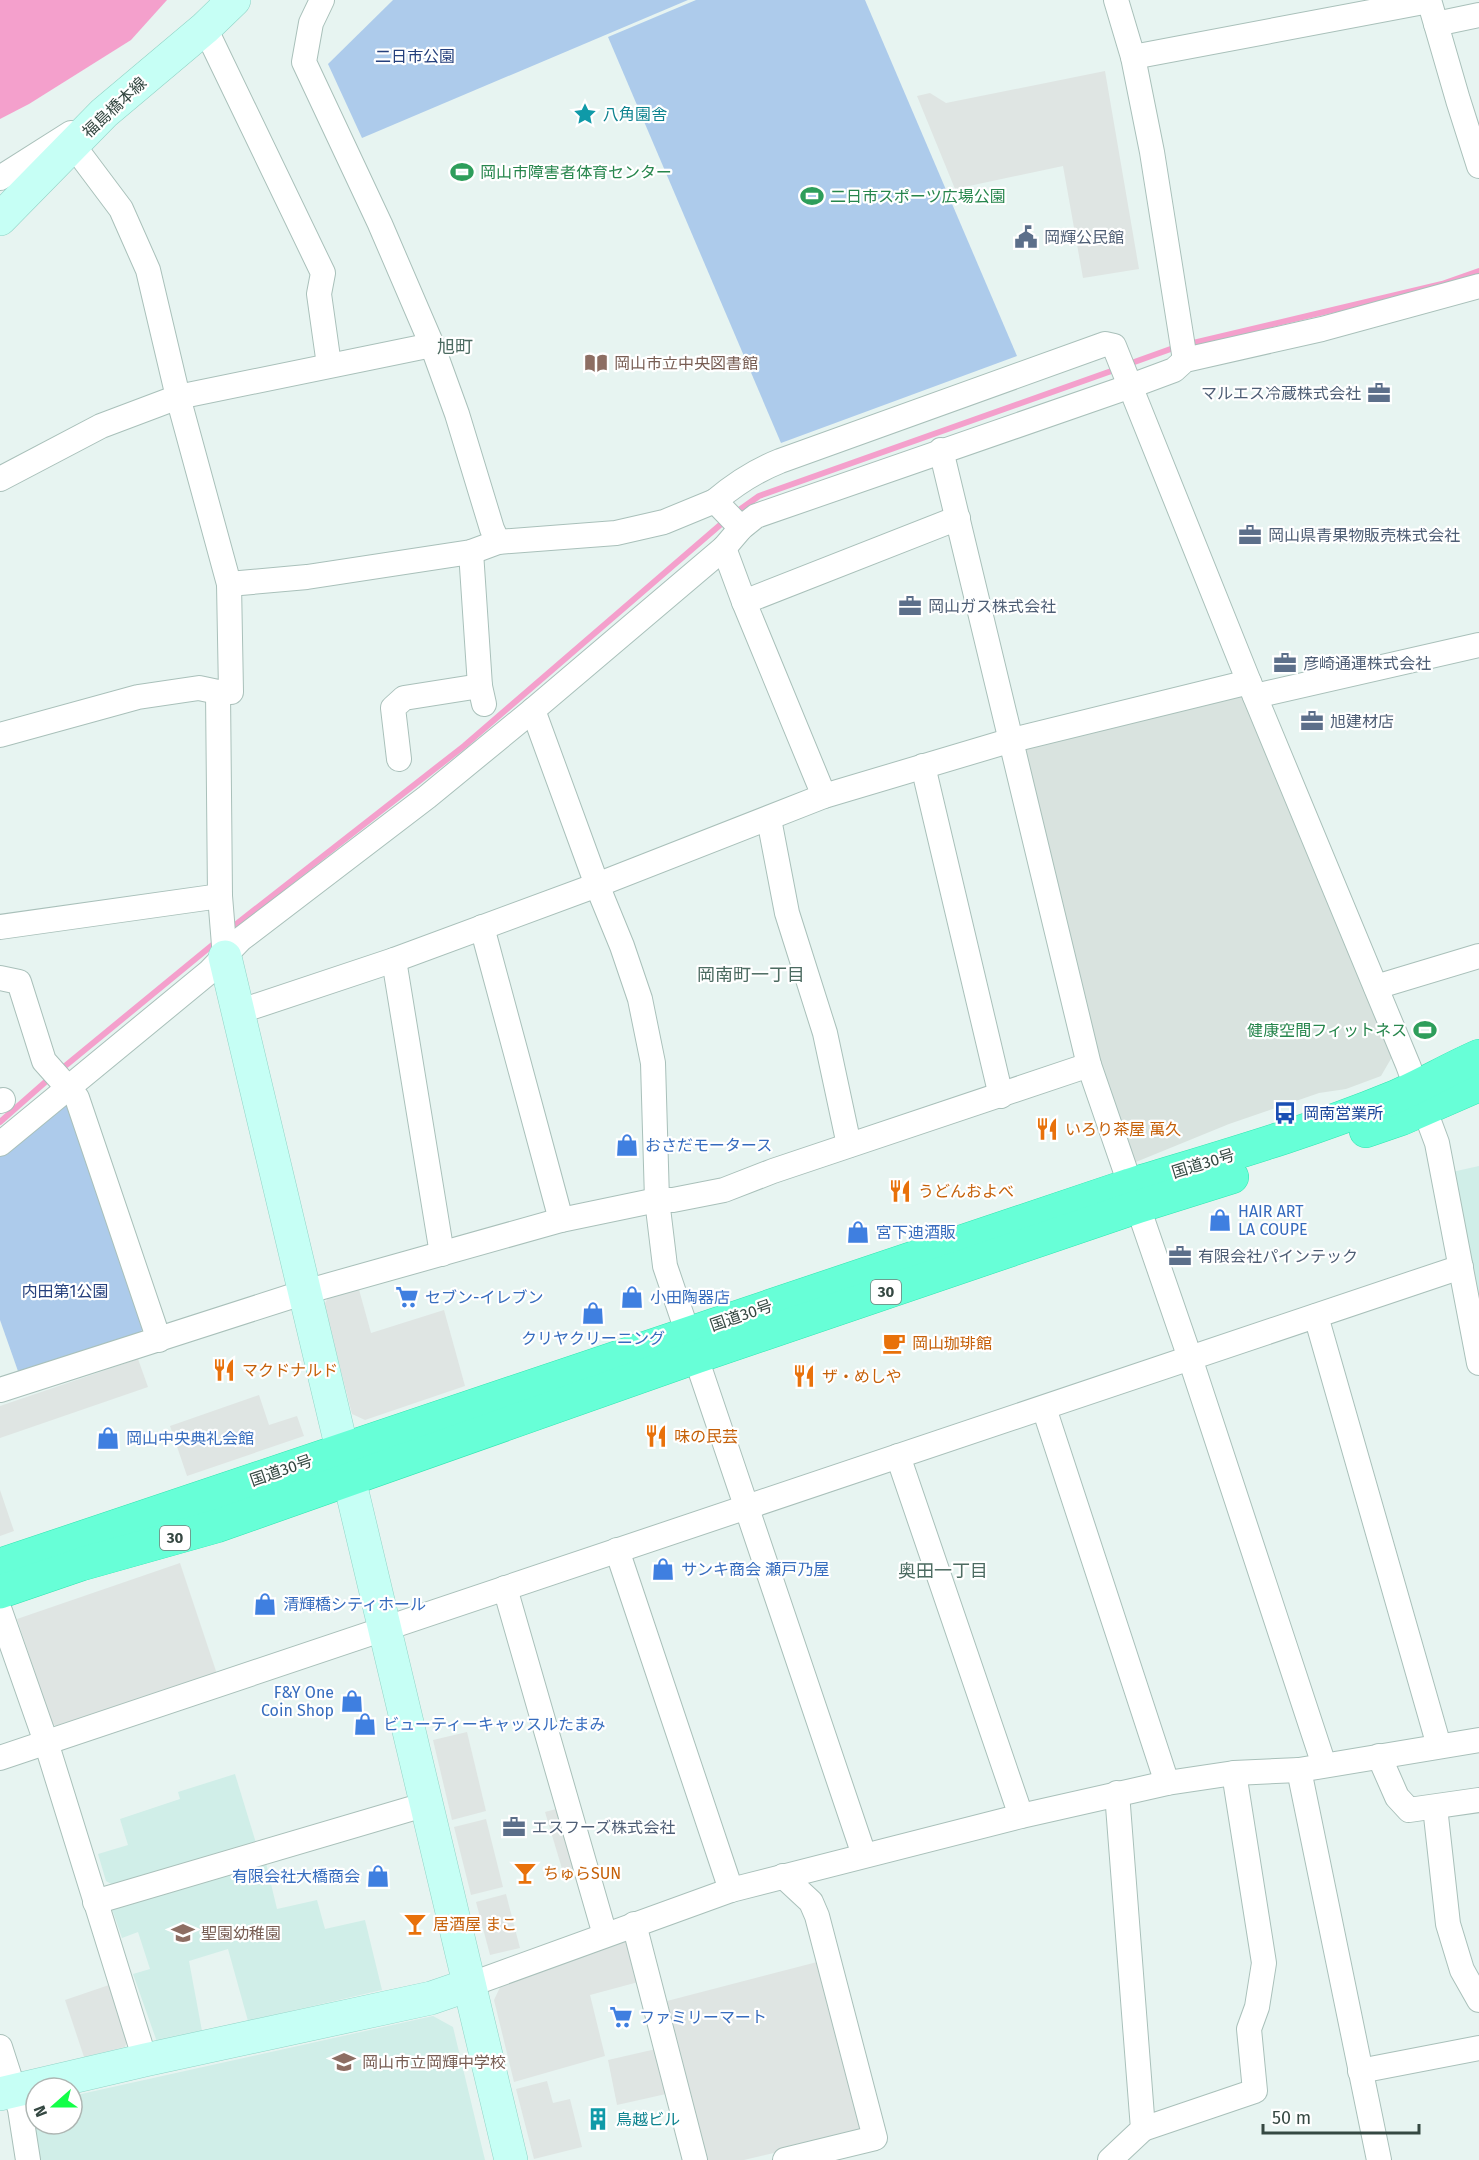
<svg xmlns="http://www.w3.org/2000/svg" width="1479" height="2160" font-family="'Fira Sans','Noto Sans JP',sans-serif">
<rect width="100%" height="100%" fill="#e7f4f1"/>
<polygon fill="#d9e3df" points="1242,691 1392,1057 1381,1076 1346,1089 1319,1093 1229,1124 1131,1164 1093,1058 1020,745"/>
<g fill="#d0eee8">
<polygon points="1479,1166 1479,1313 1452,1172"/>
<polygon points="235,1774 256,1843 115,1886 106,1881 98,1854 128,1845 120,1819 180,1799 178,1792"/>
<polygon points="265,1859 277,1909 317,1900 325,1929 365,1920 382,1990 248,2021 228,1949 189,1961 202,2031 157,2042 133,1974 150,1969 138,1932 122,1938 112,1909"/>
<polygon points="433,2016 453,2027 485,2160 38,2160 31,2117 33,2106 36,2105 36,2124 72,2124 72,2096"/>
</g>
<g fill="#adcbeb">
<polygon points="393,0 688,0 362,138 328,64"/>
<polygon points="696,0 865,0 1017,356 781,443 608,37"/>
<polygon points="63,1100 70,1103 145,1322 139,1337 19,1374 0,1320 0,1152"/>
</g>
<g fill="#dfe5e3">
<polygon points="1105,71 1139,269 1083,278 1063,166 955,189 917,96 930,93 946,103"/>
<polygon points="358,1286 371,1333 444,1310 465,1386 365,1420 352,1414 324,1305 329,1296"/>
<polygon points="138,1359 148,1387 0,1438 0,1406"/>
<polygon points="259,1395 269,1425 297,1416 304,1436 187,1476 170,1426"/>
<polygon points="0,1490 14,1531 0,1536"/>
<polygon points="180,1563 218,1677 63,1730 52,1724 17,1619"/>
<polygon points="467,1732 486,1811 452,1820 433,1740"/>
<polygon points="560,1808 577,1868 563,1872 545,1812"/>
<polygon points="486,1819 503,1887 471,1895 454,1827"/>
<polygon points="506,1894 520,1948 490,1955 476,1902"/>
<polygon points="626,1938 642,1981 590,1995 605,2056 514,2082 494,2000 502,1983"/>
<polygon points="821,1961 863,2125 859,2133 744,2160 705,2160 667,2001"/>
<polygon points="109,1985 128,2039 125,2047 84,2057 65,2000"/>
<polygon points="656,2049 666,2094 617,2105 608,2060"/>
<polygon points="547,2081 553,2103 570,2099 582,2147 534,2159 516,2089"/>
</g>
<polygon fill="#f4a0cc" points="0,0 167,0 131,40 29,104 0,119"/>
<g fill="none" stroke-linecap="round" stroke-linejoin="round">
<g stroke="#f4a0cc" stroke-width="6">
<polyline points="1189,344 1442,284 1479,271"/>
<polyline points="1126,365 1179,346"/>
<polyline points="735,513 759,496 1117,369"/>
<polyline points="230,929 464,746 727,519"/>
<polyline points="59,1071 216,942"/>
<polyline points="0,1122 51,1077"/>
</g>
<g stroke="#a9c0ba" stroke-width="26">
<g id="street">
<polyline points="322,0 311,23 304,62 380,224 432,345 457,414 492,529 498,542"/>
<polyline points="1116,0 1133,57 1152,152 1185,360"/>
<polyline points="1429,0 1458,100 1479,166"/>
<polyline points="1436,24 1479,15"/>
<polyline points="205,28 323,273 319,294 329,365"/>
<polyline points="1133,57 1429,1"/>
<polyline points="0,178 71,133"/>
<polyline points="941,450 1089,1065 1190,1358 1324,1765"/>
<polyline points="0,479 101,426 178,397 432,345"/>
<path d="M715 501C735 484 755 471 780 461L1105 344 1114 346 1249 682 1408 1065 1437 1143 1479 1363"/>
<polyline points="724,548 744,602 824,796"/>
<polyline points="471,552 480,686 484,704"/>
<polyline points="229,584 307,577 471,552 498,542 616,533 664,522 715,501 741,528"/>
<polyline points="744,602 958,518"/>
<polyline points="218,692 220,896 225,957"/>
<polyline points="1255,696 1479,645"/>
<polyline points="533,710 597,885 622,946 640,999 653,1063 657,1200 665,1266 864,1855"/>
<polyline points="0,735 138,697 199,688 218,692 231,692 229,584 178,397 148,270 121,209 73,145"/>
<polyline points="399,759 393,708 404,698 480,686"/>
<polyline points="923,766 1001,1096"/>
<polyline points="769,819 787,913 825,1033 849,1145"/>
<polyline points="0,927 220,896"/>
<polyline points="482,927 561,1220"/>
<polyline points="394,960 442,1254"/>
<polyline points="0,978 19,982 44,1061 77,1098 159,1340"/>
<polyline points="1376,987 1479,956"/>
<polyline points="238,1012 394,960 597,885 824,796 1012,740 1249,682"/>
<polyline points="0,1101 3,1100"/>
<polyline points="0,1144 209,972 241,939 427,797 533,710 724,548 741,528 756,516 1131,386 1174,370 1185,360 1322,329 1479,286"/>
<polyline points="1316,1316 1439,1746"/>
<polyline points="0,1390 305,1292 561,1220 657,1200 673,1200 724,1190 773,1171 1089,1065"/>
<polyline points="1044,1408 1167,1783"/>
<polyline points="898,1456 1021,1816"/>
<polyline points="617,1550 731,1890"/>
<polyline points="505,1588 605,1935"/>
<polyline points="0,1611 46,1742 145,2060"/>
<polyline points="1379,1756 1397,1797 1409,1810 1479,1800"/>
<polyline points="0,1758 1461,1267"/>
<polyline points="1299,1770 1379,2160"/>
<polyline points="1435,1807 1448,1924 1462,1970 1479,2000"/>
<polyline points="783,1876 811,1902 817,1916 875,2138 785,2160"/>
<polyline points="95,1902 427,1804"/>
<polyline points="634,1924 695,2160"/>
<polyline points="469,1985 731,1890 1021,1816 1167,1783 1234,1773 1299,1770 1479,1740"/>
<polyline points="0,2047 20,2109 28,2160"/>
<polyline points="1360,2071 1479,2048"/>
<polyline points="1143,2129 1255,2091 1249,2029 1257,2007 1264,1963 1234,1773"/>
<polyline points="1110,2160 1143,2129 1117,1793"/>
</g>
</g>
<g stroke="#92d4c7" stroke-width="34">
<g id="secondary">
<polyline points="0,219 104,113 205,28 234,0"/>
<path d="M225 957C319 1358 415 1759 511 2160"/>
<polyline points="0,2094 145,2060 431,1998 469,1985"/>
</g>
</g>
<g stroke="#30e5b0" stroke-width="34">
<g id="highway">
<polyline points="1366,1131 1401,1119 1479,1085"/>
<path d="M0 1565 1130 1185C1218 1158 1307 1133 1392 1098 1421 1086 1449 1069 1479 1056"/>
<polyline points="0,1592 82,1564 217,1526 696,1357 1137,1207 1232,1177"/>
</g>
</g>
<use href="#street" stroke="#fff" stroke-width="24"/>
<use href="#secondary" stroke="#c6fff5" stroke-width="33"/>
<use href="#highway" stroke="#67ffd7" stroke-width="33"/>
</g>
<defs>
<g id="sight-bare" transform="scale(1.8)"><path d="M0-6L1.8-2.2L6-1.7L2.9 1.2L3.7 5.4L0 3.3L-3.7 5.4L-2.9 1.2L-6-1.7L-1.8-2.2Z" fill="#0f9aa8" stroke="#fff" stroke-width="2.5" paint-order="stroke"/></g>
<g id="stadium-bare" transform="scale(1.8)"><path d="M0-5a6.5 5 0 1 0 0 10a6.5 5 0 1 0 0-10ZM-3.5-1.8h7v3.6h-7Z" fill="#2e9e5b" stroke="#fff" stroke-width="2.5" paint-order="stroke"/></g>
<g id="civic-bare" transform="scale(1.8)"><path d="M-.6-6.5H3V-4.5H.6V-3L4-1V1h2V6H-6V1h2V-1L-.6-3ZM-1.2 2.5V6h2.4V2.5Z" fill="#5c6f8a" stroke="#fff" stroke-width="2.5" paint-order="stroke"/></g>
<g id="library-bare" transform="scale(1.8)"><path d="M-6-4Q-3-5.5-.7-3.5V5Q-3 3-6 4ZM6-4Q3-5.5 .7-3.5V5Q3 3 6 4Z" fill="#8d6e63" stroke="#fff" stroke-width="2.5" paint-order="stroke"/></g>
<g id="office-bare" transform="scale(1.8)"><path d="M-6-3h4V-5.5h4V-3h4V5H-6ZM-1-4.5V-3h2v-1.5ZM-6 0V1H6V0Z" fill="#5c6f8a" stroke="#fff" stroke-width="2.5" paint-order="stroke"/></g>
<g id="bus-bare" transform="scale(1.8)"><path d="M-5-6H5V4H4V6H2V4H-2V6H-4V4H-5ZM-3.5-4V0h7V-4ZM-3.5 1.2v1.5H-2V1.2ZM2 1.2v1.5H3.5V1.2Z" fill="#1a4fb4" stroke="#fff" stroke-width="2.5" paint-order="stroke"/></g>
<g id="restaurant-bare" transform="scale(1.8)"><path d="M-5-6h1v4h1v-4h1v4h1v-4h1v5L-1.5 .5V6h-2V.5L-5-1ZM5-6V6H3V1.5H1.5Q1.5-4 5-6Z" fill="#e8710a" stroke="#fff" stroke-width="2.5" paint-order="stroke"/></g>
<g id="shop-bare" transform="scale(1.8)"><path d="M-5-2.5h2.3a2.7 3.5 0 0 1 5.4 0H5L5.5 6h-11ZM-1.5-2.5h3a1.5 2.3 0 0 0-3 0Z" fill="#3f7fe0" stroke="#fff" stroke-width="2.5" paint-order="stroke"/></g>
<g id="supermarket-bare" transform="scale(1.8)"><path d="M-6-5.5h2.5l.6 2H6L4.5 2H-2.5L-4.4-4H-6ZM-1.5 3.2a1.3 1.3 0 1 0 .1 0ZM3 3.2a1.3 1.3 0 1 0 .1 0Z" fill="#3f7fe0" stroke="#fff" stroke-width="2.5" paint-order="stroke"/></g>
<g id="cafe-bare" transform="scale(1.8)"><path d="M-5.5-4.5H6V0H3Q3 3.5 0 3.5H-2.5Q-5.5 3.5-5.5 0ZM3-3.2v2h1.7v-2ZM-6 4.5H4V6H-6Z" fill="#e8710a" stroke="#fff" stroke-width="2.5" paint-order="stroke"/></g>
<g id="bar-bare" transform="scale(1.8)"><path d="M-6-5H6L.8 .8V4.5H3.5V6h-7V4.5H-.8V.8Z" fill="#e8710a" stroke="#fff" stroke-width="2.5" paint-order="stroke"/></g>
<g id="school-bare" transform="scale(1.8)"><path d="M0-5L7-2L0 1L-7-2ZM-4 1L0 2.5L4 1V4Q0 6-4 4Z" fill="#8d6e63" stroke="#fff" stroke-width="2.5" paint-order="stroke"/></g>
<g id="building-bare" transform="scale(1.8)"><path d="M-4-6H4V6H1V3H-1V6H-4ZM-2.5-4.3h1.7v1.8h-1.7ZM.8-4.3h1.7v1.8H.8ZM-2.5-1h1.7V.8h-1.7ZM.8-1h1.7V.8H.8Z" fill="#0f9aa8" stroke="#fff" stroke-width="2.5" paint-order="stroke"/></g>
</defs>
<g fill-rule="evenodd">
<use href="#sight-bare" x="585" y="114"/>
<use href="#stadium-bare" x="462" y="172"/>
<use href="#stadium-bare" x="812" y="196"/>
<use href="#civic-bare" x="1026" y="237"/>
<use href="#library-bare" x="596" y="363"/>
<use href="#office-bare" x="1379" y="393"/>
<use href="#office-bare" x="1250" y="535"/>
<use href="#office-bare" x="910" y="606"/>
<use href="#office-bare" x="1285" y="663"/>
<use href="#office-bare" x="1312" y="721"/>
<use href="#stadium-bare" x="1425" y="1030"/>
<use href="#bus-bare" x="1285" y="1113"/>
<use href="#restaurant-bare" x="1047" y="1129"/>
<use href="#shop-bare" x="627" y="1145"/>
<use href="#restaurant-bare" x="900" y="1191"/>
<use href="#shop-bare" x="1220" y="1220"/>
<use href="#shop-bare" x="858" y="1232"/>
<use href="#office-bare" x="1180" y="1256"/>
<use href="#supermarket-bare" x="407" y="1297"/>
<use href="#shop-bare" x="632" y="1297"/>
<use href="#shop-bare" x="593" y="1313"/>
<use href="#cafe-bare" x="894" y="1343"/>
<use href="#restaurant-bare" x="224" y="1370"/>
<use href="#restaurant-bare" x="804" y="1376"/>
<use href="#restaurant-bare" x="656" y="1436"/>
<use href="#shop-bare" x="108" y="1438"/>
<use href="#shop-bare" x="663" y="1569"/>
<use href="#shop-bare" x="265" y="1604"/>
<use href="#shop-bare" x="352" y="1701"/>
<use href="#shop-bare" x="365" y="1724"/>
<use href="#office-bare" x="514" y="1827"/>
<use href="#bar-bare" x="525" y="1873"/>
<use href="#shop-bare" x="378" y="1876"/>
<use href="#bar-bare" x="415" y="1924"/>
<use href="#school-bare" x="183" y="1933"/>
<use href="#supermarket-bare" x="621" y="2017"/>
<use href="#school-bare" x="344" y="2062"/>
<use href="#building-bare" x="598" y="2119"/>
</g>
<g text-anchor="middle" stroke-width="4.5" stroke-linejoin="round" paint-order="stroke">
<g fill="#fff" stroke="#727f7b" stroke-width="1.5">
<rect x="871" y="1280" width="30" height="24" rx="4.5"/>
<rect x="160" y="1526" width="30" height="24" rx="4.5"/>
</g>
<g font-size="15" font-weight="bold" fill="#354842">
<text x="886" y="1297">30</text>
<text x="175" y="1543">30</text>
</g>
<g font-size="16" fill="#25407d" stroke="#fff">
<text x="415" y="62">二日市公園</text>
<text x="65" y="1297">内田第1公園</text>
</g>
<g font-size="16" fill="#354842" stroke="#fff">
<text transform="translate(114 107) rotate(-43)" y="6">福島橋本線</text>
<text transform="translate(1203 1163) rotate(-17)" y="6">国道30号</text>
<text transform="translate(741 1315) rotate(-19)" y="6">国道30号</text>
<text transform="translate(281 1470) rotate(-19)" y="6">国道30号</text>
</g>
<g font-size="16" fill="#0d838f" stroke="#fff" text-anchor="start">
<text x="603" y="120">八角園舎</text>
<text x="616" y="2125">鳥越ビル</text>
</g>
<g font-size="16" fill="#27864d" stroke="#fff" text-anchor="start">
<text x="480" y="178">岡山市障害者体育センター</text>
<text x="830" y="202">二日市スポーツ広場公園</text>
<text x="1407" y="1036" text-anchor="end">健康空間フィットネス</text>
</g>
<g font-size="16" fill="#4e5e75" stroke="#fff" text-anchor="start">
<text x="1044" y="243">岡輝公民館</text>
<text x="1361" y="399" text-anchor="end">マルエス冷蔵株式会社</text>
<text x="1268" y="541">岡山県青果物販売株式会社</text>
<text x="928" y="612">岡山ガス株式会社</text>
<text x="1303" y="669">彦崎通運株式会社</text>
<text x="1330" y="727">旭建材店</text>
<text x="1198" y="1262">有限会社パインテック</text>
<text x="532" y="1833">エスフーズ株式会社</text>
</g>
<g font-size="16" fill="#785e54" stroke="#fff" text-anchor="start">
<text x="614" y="369">岡山市立中央図書館</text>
<text x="201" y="1939">聖園幼稚園</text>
<text x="362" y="2068">岡山市立岡輝中学校</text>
</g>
<g font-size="16" fill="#164399" stroke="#fff" text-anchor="start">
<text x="1303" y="1119">岡南営業所</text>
</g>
<g font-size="16" fill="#c56008" stroke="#fff" text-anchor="start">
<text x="1065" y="1135">いろり茶屋 萬久</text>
<text x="918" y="1197">うどんおよべ</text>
<text x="912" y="1349">岡山珈琲館</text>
<text x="242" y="1376">マクドナルド</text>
<text x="822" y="1382">ザ・めしや</text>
<text x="674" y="1442">味の民芸</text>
<text x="543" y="1879">ちゅらSUN</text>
<text x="433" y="1930">居酒屋 まこ</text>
</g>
<g font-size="16" fill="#366cbe" stroke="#fff" text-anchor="start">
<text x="645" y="1151">おさだモータース</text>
<text x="1238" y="1217">HAIR ART<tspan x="1238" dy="18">LA COUPE</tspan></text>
<text x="876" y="1238">宮下迪酒販</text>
<text x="425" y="1303">セブン-イレブン</text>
<text x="650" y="1303">小田陶器店</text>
<text x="593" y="1344" text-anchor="middle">クリヤクリーニング</text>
<text x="126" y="1444">岡山中央典礼会館</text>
<text x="681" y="1575">サンキ商会 瀬戸乃屋</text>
<text x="283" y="1610">清輝橋シティホール</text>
<text x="334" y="1698" text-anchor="end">F&amp;Y One<tspan x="334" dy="18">Coin Shop</tspan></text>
<text x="383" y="1730">ビューティーキャッスルたまみ</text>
<text x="360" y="1882" text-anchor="end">有限会社大橋商会</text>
<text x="639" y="2023">ファミリーマート</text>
</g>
<g font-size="18" fill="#4c6b61" stroke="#fff">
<text x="455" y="353">旭町</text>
<text x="751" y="981">岡南町一丁目</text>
<text x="943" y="1577">奥田一丁目</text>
</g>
</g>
<g transform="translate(54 2106) rotate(249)"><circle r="28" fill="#ffffff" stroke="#aeb6b3" stroke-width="1.5"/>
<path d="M0-4.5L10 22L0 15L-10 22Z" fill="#13ff48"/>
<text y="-9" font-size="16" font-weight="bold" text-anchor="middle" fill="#354842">N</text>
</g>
<path d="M1263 2124v9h156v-9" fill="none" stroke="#354842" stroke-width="3"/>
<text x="1272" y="2124" font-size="18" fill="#354842" stroke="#ffffff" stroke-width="4.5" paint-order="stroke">50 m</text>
</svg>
